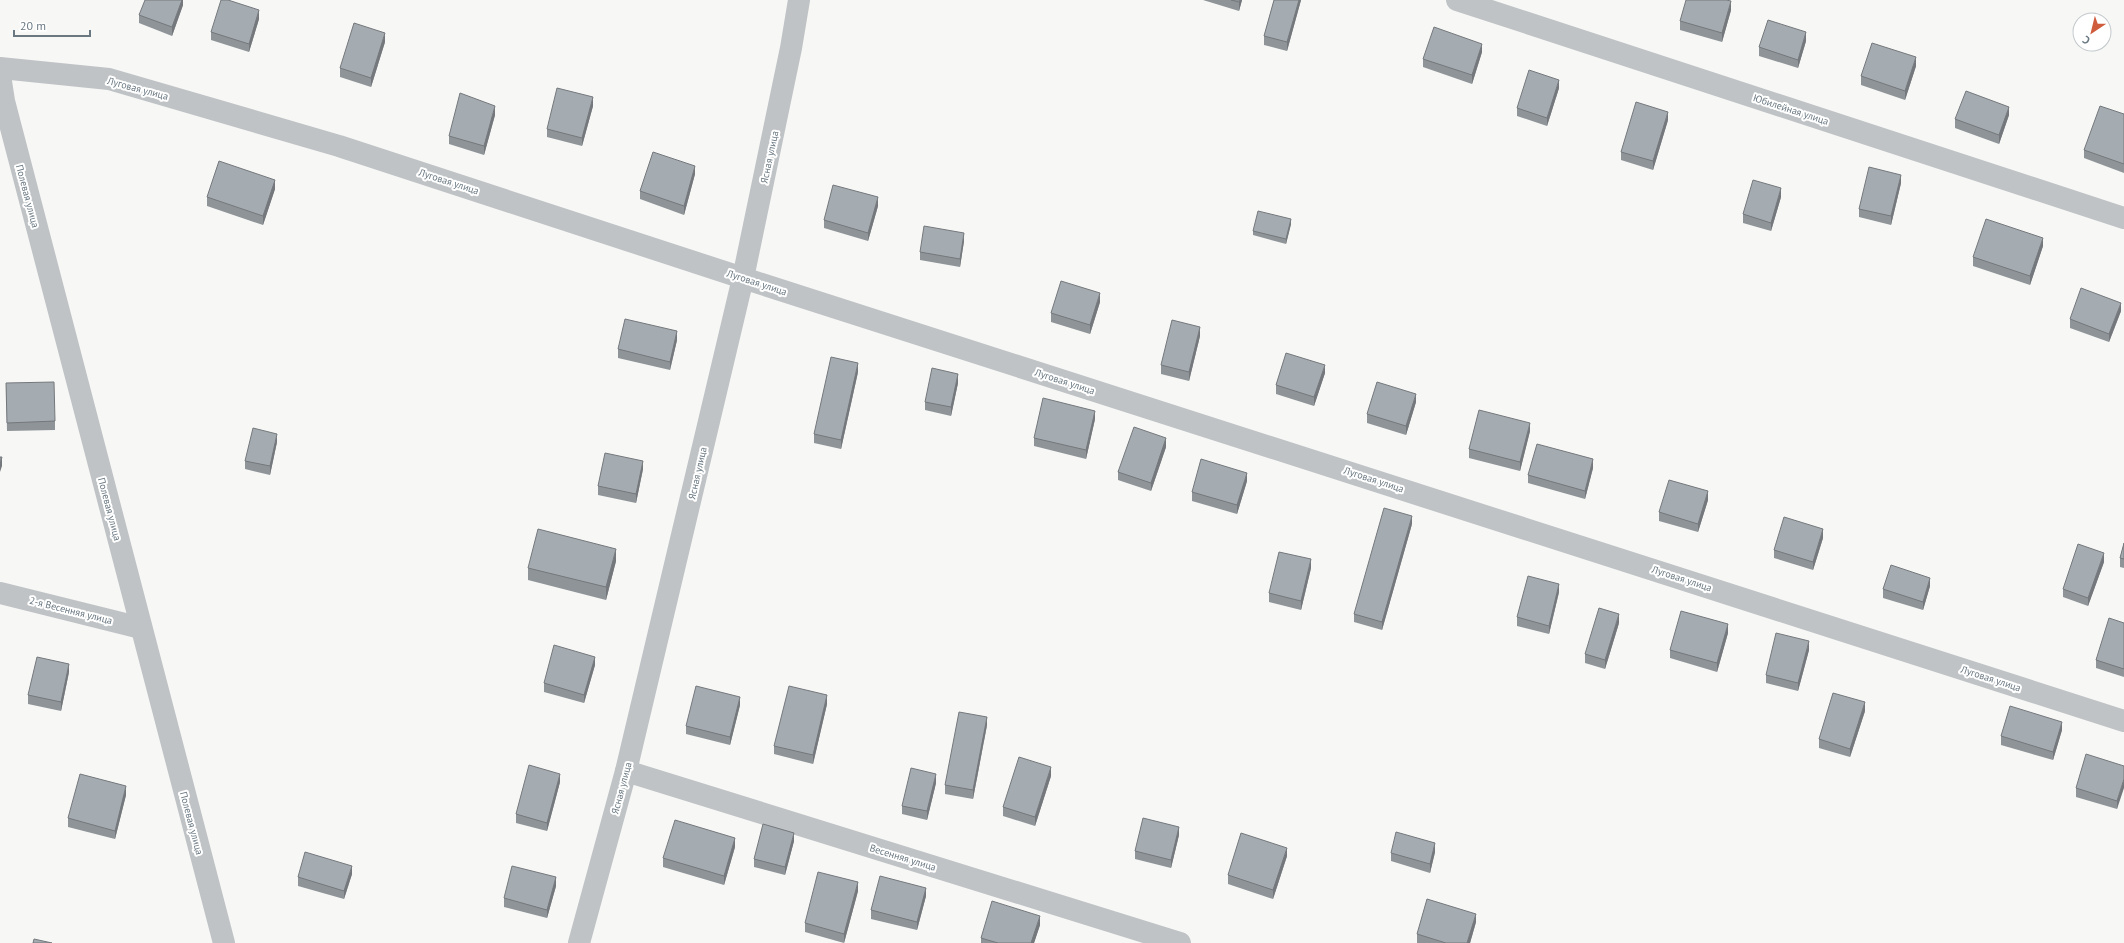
<svg xmlns="http://www.w3.org/2000/svg" width="2124" height="943" font-family="'PT Sans',sans-serif">
<rect width="100%" height="100%" fill="#f7f7f5"/>
<g fill="none" stroke-linecap="round" stroke-linejoin="round">
<g stroke="#bfc3c6" stroke-width="22">
<polyline points="1457,0 2124,218"/>
<polyline points="0,68 109,79 339,146 743,278 2124,721"/>
<polyline points="0,75 4,101 224,943"/>
<polyline points="0,593 141,628"/>
<polyline points="626,771 1180,943"/>
<polyline points="579,943 626,771 743,278 791,48 799,0"/>
</g>
</g>
<g fill="#8e9498">
<polygon points="183,0 183,5 172,36 139,23 139,15"/>
<polygon points="1203,0 1242,0 1239,11"/>
<polygon points="1274,0 1301,0 1287,51 1264,45 1264,36"/>
<polygon points="1731,10 1722,42 1680,30 1680,21"/>
<polygon points="259,19 249,52 211,40 211,32"/>
<polygon points="1806,41 1798,68 1759,56 1759,47"/>
<polygon points="385,42 371,87 340,77 340,68"/>
<polygon points="1482,52 1472,84 1423,67 1423,59"/>
<polygon points="1916,66 1905,100 1861,85 1861,76"/>
<polygon points="1559,88 1547,126 1517,116 1517,108"/>
<polygon points="593,106 582,146 547,137 547,129"/>
<polygon points="2124,114 2124,173 2084,158 2084,150"/>
<polygon points="495,115 484,155 449,144 449,136"/>
<polygon points="2009,115 1999,144 1955,128 1955,119"/>
<polygon points="1668,120 1653,170 1621,160 1621,152"/>
<polygon points="695,174 684,215 640,199 640,191"/>
<polygon points="1901,183 1891,225 1859,217 1859,209"/>
<polygon points="275,189 263,225 207,206 207,197"/>
<polygon points="1781,197 1771,231 1743,223 1743,214"/>
<polygon points="878,206 868,241 824,228 824,220"/>
<polygon points="1291,224 1286,244 1253,235 1253,231"/>
<polygon points="964,241 960,267 920,260 920,252"/>
<polygon points="2043,246 2030,285 1973,266 1973,257"/>
<polygon points="1100,302 1090,334 1051,322 1051,313"/>
<polygon points="2121,311 2109,342 2070,328 2070,319"/>
<polygon points="1200,336 1189,381 1161,374 1161,365"/>
<polygon points="677,340 670,370 618,358 618,349"/>
<polygon points="858,372 841,449 814,443 814,434"/>
<polygon points="1325,373 1314,406 1276,394 1276,385"/>
<polygon points="6,383 55,421 55,430 7,431"/>
<polygon points="958,383 951,416 925,410 925,402"/>
<polygon points="1416,402 1406,435 1367,423 1367,414"/>
<polygon points="1095,419 1086,459 1034,446 1034,438"/>
<polygon points="1530,431 1520,471 1469,458 1469,449"/>
<polygon points="277,442 270,475 245,469 245,461"/>
<polygon points="1166,447 1151,491 1118,480 1118,472"/>
<polygon points="1593,468 1585,499 1528,483 1528,475"/>
<polygon points="643,469 636,503 598,495 598,486"/>
<polygon points="1247,481 1237,514 1192,501 1192,492"/>
<polygon points="1708,500 1698,532 1659,521 1659,512"/>
<polygon points="1412,524 1382,630 1354,622 1354,614"/>
<polygon points="1823,538 1813,570 1774,558 1774,550"/>
<polygon points="2124,543 2124,568 2120,567 2120,558"/>
<polygon points="616,561 606,600 528,580 528,568"/>
<polygon points="2104,562 2088,606 2063,597 2063,589"/>
<polygon points="1311,568 1301,610 1269,602 1269,593"/>
<polygon points="1930,586 1923,610 1883,598 1883,589"/>
<polygon points="1559,592 1549,634 1517,626 1517,617"/>
<polygon points="1619,623 1605,669 1585,663 1585,654"/>
<polygon points="2124,623 2124,677 2096,668 2096,660"/>
<polygon points="1728,633 1717,672 1670,658 1670,650"/>
<polygon points="1809,650 1798,691 1766,683 1766,675"/>
<polygon points="595,665 584,703 544,692 544,683"/>
<polygon points="69,672 61,711 28,704 28,695"/>
<polygon points="827,704 813,764 774,754 774,746"/>
<polygon points="740,705 730,745 686,734 686,726"/>
<polygon points="1865,711 1850,757 1819,748 1819,739"/>
<polygon points="987,725 973,799 945,794 945,785"/>
<polygon points="2062,730 2053,760 2001,745 2001,736"/>
<polygon points="2124,766 2117,809 2076,797 2076,788"/>
<polygon points="1051,776 1035,826 1003,816 1003,807"/>
<polygon points="560,782 547,831 516,823 516,814"/>
<polygon points="936,783 927,820 902,814 902,806"/>
<polygon points="126,795 115,839 68,827 68,818"/>
<polygon points="1179,835 1171,868 1135,859 1135,851"/>
<polygon points="794,841 785,875 754,867 754,859"/>
<polygon points="735,847 724,885 663,867 663,858"/>
<polygon points="1435,852 1430,873 1391,861 1391,853"/>
<polygon points="1287,856 1273,899 1228,884 1228,875"/>
<polygon points="352,874 344,899 298,886 298,877"/>
<polygon points="556,886 547,918 504,907 504,898"/>
<polygon points="858,891 844,943 805,932 805,923"/>
<polygon points="926,896 917,930 871,919 871,910"/>
<polygon points="1476,922 1470,943 1417,943 1417,934"/>
<polygon points="1040,925 1034,943 981,943 981,938"/>
</g>
<g fill="#74787c">
<polygon points="182,0 183,0 183,5 172,36 172,27"/>
<polygon points="1240,0 1242,0 1239,11 1239,2"/>
<polygon points="1299,0 1301,0 1287,51 1287,42"/>
<polygon points="1731,1 1731,10 1722,42 1722,33"/>
<polygon points="259,10 259,19 249,52 249,44"/>
<polygon points="1806,32 1806,41 1798,68 1798,60"/>
<polygon points="385,33 385,42 371,87 371,78"/>
<polygon points="1482,44 1482,52 1472,84 1472,75"/>
<polygon points="1916,57 1916,66 1905,100 1905,91"/>
<polygon points="1559,80 1559,88 1547,126 1547,118"/>
<polygon points="593,97 593,106 582,146 582,138"/>
<polygon points="495,106 495,115 484,155 484,146"/>
<polygon points="2009,107 2009,115 1999,144 1999,135"/>
<polygon points="1668,112 1668,120 1653,170 1653,161"/>
<polygon points="695,166 695,174 684,215 684,206"/>
<polygon points="1901,175 1901,183 1891,225 1891,216"/>
<polygon points="275,180 275,189 263,225 263,216"/>
<polygon points="1781,188 1781,197 1771,231 1771,223"/>
<polygon points="878,197 878,206 868,241 868,233"/>
<polygon points="1291,219 1291,224 1286,244 1286,239"/>
<polygon points="964,233 964,241 960,267 960,259"/>
<polygon points="2043,238 2043,246 2030,285 2030,276"/>
<polygon points="1100,293 1100,302 1090,334 1090,325"/>
<polygon points="2121,303 2121,311 2109,342 2109,334"/>
<polygon points="1200,327 1200,336 1189,381 1189,372"/>
<polygon points="677,331 677,340 670,370 670,362"/>
<polygon points="858,363 858,372 841,449 841,440"/>
<polygon points="1325,365 1325,373 1314,406 1314,397"/>
<polygon points="958,374 958,383 951,416 951,407"/>
<polygon points="1416,394 1416,402 1406,435 1406,426"/>
<polygon points="1095,411 1095,419 1086,459 1086,450"/>
<polygon points="1530,423 1530,431 1520,471 1520,462"/>
<polygon points="277,434 277,442 270,475 270,466"/>
<polygon points="1166,438 1166,447 1151,491 1151,483"/>
<polygon points="2,457 2,466 0,472 0,464"/>
<polygon points="1593,459 1593,468 1585,499 1585,491"/>
<polygon points="643,461 643,469 636,503 636,494"/>
<polygon points="1247,473 1247,481 1237,514 1237,505"/>
<polygon points="1708,491 1708,500 1698,532 1698,524"/>
<polygon points="1412,516 1412,524 1382,630 1382,622"/>
<polygon points="1823,529 1823,538 1813,570 1813,562"/>
<polygon points="616,549 616,561 606,600 606,587"/>
<polygon points="2104,553 2104,562 2088,606 2088,598"/>
<polygon points="1311,559 1311,568 1301,610 1301,601"/>
<polygon points="1930,578 1930,586 1923,610 1923,602"/>
<polygon points="1559,584 1559,592 1549,634 1549,626"/>
<polygon points="1619,614 1619,623 1605,669 1605,660"/>
<polygon points="1728,624 1728,633 1717,672 1717,663"/>
<polygon points="1809,641 1809,650 1798,691 1798,683"/>
<polygon points="595,657 595,665 584,703 584,695"/>
<polygon points="69,664 69,672 61,711 61,702"/>
<polygon points="827,695 827,704 813,764 813,755"/>
<polygon points="740,697 740,705 730,745 730,737"/>
<polygon points="1865,702 1865,711 1850,757 1850,749"/>
<polygon points="987,717 987,725 973,799 973,790"/>
<polygon points="2062,722 2062,730 2053,760 2053,752"/>
<polygon points="1051,767 1051,776 1035,826 1035,817"/>
<polygon points="560,774 560,782 547,831 547,823"/>
<polygon points="936,774 936,783 927,820 927,811"/>
<polygon points="2124,779 2124,788 2117,809 2117,801"/>
<polygon points="126,786 126,795 115,839 115,831"/>
<polygon points="1179,827 1179,835 1171,868 1171,860"/>
<polygon points="794,833 794,841 785,875 785,867"/>
<polygon points="735,838 735,847 724,885 724,876"/>
<polygon points="1435,843 1435,852 1430,873 1430,864"/>
<polygon points="1287,848 1287,856 1273,899 1273,890"/>
<polygon points="352,866 352,874 344,899 344,891"/>
<polygon points="556,877 556,886 547,918 547,910"/>
<polygon points="858,882 858,891 844,943 844,934"/>
<polygon points="926,888 926,896 917,930 917,922"/>
<polygon points="1476,914 1476,922 1470,943 1467,943"/>
<polygon points="1040,916 1040,925 1034,943 1031,943"/>
</g>
<g fill="#a5acb1" stroke="#74787c">
<polygon points="145,0 182,0 172,27 139,15"/>
<polygon points="221,0 228,0 259,10 249,44 211,32"/>
<polygon points="1231,0 1240,0 1239,2"/>
<polygon points="1274,0 1299,0 1287,42 1264,36"/>
<polygon points="1686,0 1726,0 1731,1 1722,33 1680,21"/>
<polygon points="1768,20 1806,32 1798,60 1759,47"/>
<polygon points="354,23 385,33 371,78 340,68"/>
<polygon points="1434,27 1482,44 1472,75 1423,59"/>
<polygon points="1872,43 1916,57 1905,91 1861,76"/>
<polygon points="1529,70 1559,80 1547,118 1517,108"/>
<polygon points="557,88 593,97 582,138 547,129"/>
<polygon points="1966,91 2009,107 1999,135 1955,119"/>
<polygon points="460,93 495,106 484,146 449,136"/>
<polygon points="1636,102 1668,112 1653,161 1621,152"/>
<polygon points="2100,106 2124,114 2124,164 2084,150"/>
<polygon points="653,152 695,166 684,206 640,191"/>
<polygon points="219,161 275,180 263,216 207,197"/>
<polygon points="1869,167 1901,175 1891,216 1859,209"/>
<polygon points="1753,180 1781,188 1771,223 1743,214"/>
<polygon points="833,185 878,197 868,233 824,220"/>
<polygon points="1258,211 1291,219 1286,239 1253,231"/>
<polygon points="1986,219 2043,238 2030,276 1973,257"/>
<polygon points="924,226 964,233 960,259 920,252"/>
<polygon points="1061,281 1100,293 1090,325 1051,313"/>
<polygon points="2081,288 2121,303 2109,334 2070,319"/>
<polygon points="625,319 677,331 670,362 618,349"/>
<polygon points="1172,320 1200,327 1189,372 1161,365"/>
<polygon points="1286,353 1325,365 1314,397 1276,385"/>
<polygon points="831,357 858,363 841,440 814,434"/>
<polygon points="932,368 958,374 951,407 925,402"/>
<polygon points="54,382 55,421 7,423 6,383"/>
<polygon points="1377,382 1416,394 1406,426 1367,414"/>
<polygon points="1043,398 1095,411 1086,450 1034,438"/>
<polygon points="1479,410 1530,423 1520,462 1469,449"/>
<polygon points="1134,427 1166,438 1151,483 1118,472"/>
<polygon points="253,428 277,434 270,466 245,461"/>
<polygon points="1537,444 1593,459 1585,491 1528,475"/>
<polygon points="605,453 643,461 636,494 598,486"/>
<polygon points="0,457 2,457 0,464"/>
<polygon points="1201,459 1247,473 1237,505 1192,492"/>
<polygon points="1669,480 1708,491 1698,524 1659,512"/>
<polygon points="1384,508 1412,516 1382,622 1354,614"/>
<polygon points="1784,517 1823,529 1813,562 1774,550"/>
<polygon points="538,529 616,549 606,587 528,568"/>
<polygon points="2124,543 2124,559 2120,558"/>
<polygon points="2078,544 2104,553 2088,598 2063,589"/>
<polygon points="1279,552 1311,559 1301,601 1269,593"/>
<polygon points="1891,565 1930,578 1923,602 1883,589"/>
<polygon points="1528,576 1559,584 1549,626 1517,617"/>
<polygon points="1599,608 1619,614 1605,660 1585,654"/>
<polygon points="1681,611 1728,624 1717,663 1670,650"/>
<polygon points="2109,618 2124,623 2124,669 2096,660"/>
<polygon points="1776,633 1809,641 1798,683 1766,675"/>
<polygon points="554,645 595,657 584,695 544,683"/>
<polygon points="37,657 69,664 61,702 28,695"/>
<polygon points="696,686 740,697 730,737 686,726"/>
<polygon points="789,686 827,695 813,755 774,746"/>
<polygon points="1833,693 1865,702 1850,749 1819,739"/>
<polygon points="2010,706 2062,722 2053,752 2001,736"/>
<polygon points="959,712 987,717 973,790 945,785"/>
<polygon points="2086,754 2124,766 2124,779 2117,801 2076,788"/>
<polygon points="1019,757 1051,767 1035,817 1003,807"/>
<polygon points="529,765 560,774 547,823 516,814"/>
<polygon points="911,768 936,774 927,811 902,806"/>
<polygon points="80,774 126,786 115,831 68,818"/>
<polygon points="1143,818 1179,827 1171,860 1135,851"/>
<polygon points="675,820 735,838 724,876 663,858"/>
<polygon points="763,824 794,833 785,867 754,859"/>
<polygon points="1396,832 1435,843 1430,864 1391,853"/>
<polygon points="1241,833 1287,848 1273,890 1228,875"/>
<polygon points="305,852 352,866 344,891 298,877"/>
<polygon points="512,866 556,877 547,910 504,898"/>
<polygon points="818,872 858,882 844,934 805,923"/>
<polygon points="880,876 926,888 917,922 871,910"/>
<polygon points="1427,899 1476,914 1467,943 1446,943 1417,934"/>
<polygon points="992,901 1040,916 1031,943 998,943 981,938"/>
<polygon points="34,939 52,943 33,943"/>
</g>
<g text-anchor="middle" stroke-width="4" stroke-linejoin="round" paint-order="stroke">
<g font-size="10" fill="#6a7882" stroke="#fff">
<text transform="translate(138 88) rotate(15)" y="4">Луговая улица</text>
<text transform="translate(1791 109) rotate(18)" y="4">Юбилейная улица</text>
<text transform="translate(769 157) rotate(-78)" y="4">Ясная улица</text>
<text transform="translate(449 181) rotate(18)" y="4">Луговая улица</text>
<text transform="translate(28 196) rotate(75)" y="4">Полевая улица</text>
<text transform="translate(757 282) rotate(18)" y="4">Луговая улица</text>
<text transform="translate(1065 381) rotate(18)" y="4">Луговая улица</text>
<text transform="translate(697 473) rotate(-77)" y="4">Ясная улица</text>
<text transform="translate(1374 479) rotate(18)" y="4">Луговая улица</text>
<text transform="translate(110 509) rotate(75)" y="4">Полевая улица</text>
<text transform="translate(1682 578) rotate(18)" y="4">Луговая улица</text>
<text transform="translate(71 610) rotate(14)" y="4">2-я Весенняя улица</text>
<text transform="translate(1991 678) rotate(18)" y="4">Луговая улица</text>
<text transform="translate(621 788) rotate(-75)" y="4">Ясная улица</text>
<text transform="translate(192 823) rotate(75)" y="4">Полевая улица</text>
<text transform="translate(903 857) rotate(17)" y="4">Весенняя улица</text>
</g>
</g>
<g transform="translate(2092 32) rotate(215)"><circle r="19" fill="#ffffff" stroke="#c3c9cd"/>
<path d="M0-3L7 15L0 10L-7 15Z" fill="#cf5c3d"/>
<text y="-6" font-size="11" font-weight="bold" text-anchor="middle" fill="#6a7882">С</text>
</g>
<path d="M14 30v6h76v-6" fill="none" stroke="#6a7882" stroke-width="2"/>
<text x="20" y="30" font-size="12" fill="#6a7882" stroke="#ffffff" stroke-width="3" paint-order="stroke">20 m</text>
</svg>
